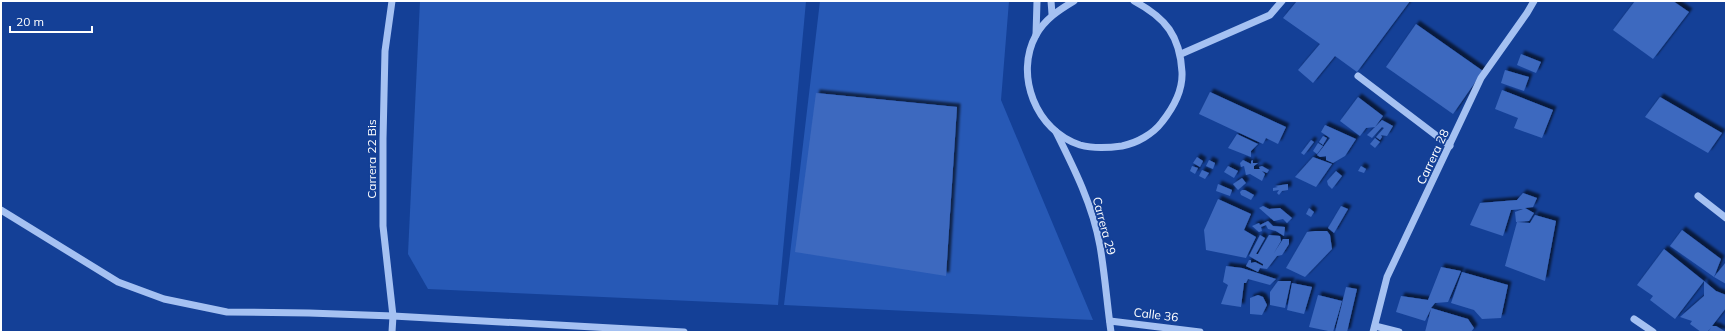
<svg xmlns="http://www.w3.org/2000/svg" width="1727" height="333" font-family="Mulish,sans-serif">
<defs>
<filter id="shadow"><feDropShadow dx="3.5" dy="-3.5" stdDeviation="1" flood-color="#0009"/></filter>
</defs>
<rect width="100%" height="100%" fill="#144097"/>
<g fill="#2759b6">
<polygon points="420,1 806,1 778,305 428,289 408,254"/>
<polygon points="820,1 1009,1 1001,100 1093,320 784,305"/>
</g>
<g fill="#3d69bf" filter="url(#shadow)">
<polygon points="1297,1 1410,1 1357,72 1335,56 1313,83 1298,70 1320,44 1283,18"/>
<polygon points="1635,1 1673,1 1689,12 1653,59 1613,30"/>
<polygon points="1416,24 1483,71 1453,114 1386,67"/>
<polygon points="1521,54 1541,62 1536,73 1517,65"/>
<polygon points="1505,70 1529,77 1524,91 1501,83"/>
<polygon points="1502,90 1553,110 1542,138 1514,128 1518,118 1495,109"/>
<polygon points="1210,92 1286,127 1278,144 1266,138 1263,144 1199,114"/>
<polygon points="816,93 957,107 946,276 795,252"/>
<polygon points="1358,97 1383,116 1375,127 1382,120 1393,126 1387,136 1381,135 1382,137 1380,140 1376,137 1384,128 1382,127 1372,138 1367,135 1375,127 1366,128 1360,136 1340,121"/>
<polygon points="1660,97 1722,133 1708,153 1645,117"/>
<polygon points="1325,125 1356,139 1345,156 1333,163 1326,160 1326,156 1320,157 1317,155 1330,138 1321,132"/>
<polygon points="1237,134 1258,144 1251,151 1251,157 1228,148"/>
<polygon points="1323,136 1327,138 1323,145 1319,142"/>
<polygon points="1375,138 1380,142 1375,148 1370,144"/>
<polygon points="1311,140 1314,142 1304,155 1301,153"/>
<polygon points="1318,143 1323,146 1317,154 1313,151"/>
<polygon points="1197,157 1203,161 1200,167 1193,163"/>
<polygon points="1313,157 1332,164 1316,187 1295,177"/>
<polygon points="1209,160 1215,163 1213,169 1206,166"/>
<polygon points="1243,160 1251,164 1251,161 1253,160 1253,163 1258,163 1254,166 1254,169 1260,169 1259,167 1262,166 1269,170 1267,173 1262,171 1265,174 1262,181 1250,174 1246,175 1244,166 1241,167 1240,163"/>
<polygon points="1192,166 1198,168 1195,174 1190,171"/>
<polygon points="1228,166 1238,171 1234,178 1224,172"/>
<polygon points="1361,166 1366,169 1364,173 1358,171"/>
<polygon points="1202,170 1209,173 1205,179 1199,176"/>
<polygon points="1336,171 1342,176 1332,189 1328,185 1327,181"/>
<polygon points="1242,178 1246,183 1238,190 1233,184"/>
<polygon points="1218,184 1232,190 1230,196 1216,191"/>
<polygon points="1288,184 1288,190 1282,191 1279,195 1277,193 1279,190 1273,191 1273,188 1278,187 1275,186"/>
<polygon points="1242,190 1245,190 1254,195 1251,200 1241,195 1240,192"/>
<polygon points="1523,193 1537,198 1533,207 1525,208 1534,213 1529,221 1516,222 1515,212 1523,209 1511,210 1503,236 1470,225 1480,203 1517,200"/>
<polygon points="1218,199 1251,214 1244,230 1256,237 1246,258 1206,250 1204,230"/>
<polygon points="1263,206 1269,209 1280,208 1292,218 1287,223 1283,219 1274,221 1259,208"/>
<polygon points="1341,206 1348,209 1334,233 1328,228"/>
<polygon points="1309,208 1314,212 1311,217 1306,214"/>
<polygon points="1535,215 1556,221 1545,281 1505,266 1517,222 1530,223"/>
<polygon points="1268,221 1273,226 1285,227 1284,236 1276,231 1268,229 1266,225 1261,227 1262,231 1259,232 1252,226 1259,223 1260,225"/>
<polygon points="1682,230 1721,259 1714,277 1670,246"/>
<polygon points="1315,231 1327,231 1330,235 1332,249 1305,277 1286,268 1307,232"/>
<polygon points="1260,235 1265,238 1256,254 1258,254 1269,235 1280,236 1281,241 1274,253 1283,239 1289,239 1289,244 1282,255 1277,256 1267,269 1260,268 1258,272 1246,266 1249,260 1251,260 1251,263 1255,262 1263,266 1263,264 1249,256"/>
<polygon points="1664,249 1704,281 1675,319 1650,300 1653,296 1637,285"/>
<polygon points="1726,262 1726,284 1714,277"/>
<polygon points="1226,266 1242,268 1276,279 1270,285 1248,279 1246,283 1244,283 1241,307 1221,304 1228,285 1223,282"/>
<polygon points="1441,267 1461,271 1448,302 1435,303 1431,308 1468,319 1474,328 1471,332 1425,332 1431,309 1425,321 1396,312 1401,296 1428,300"/>
<polygon points="1462,272 1508,285 1501,318 1482,319 1474,310 1451,303"/>
<polygon points="1278,281 1291,281 1285,308 1270,305 1270,292"/>
<polygon points="1704,281 1716,291 1726,295 1726,308 1712,326 1716,326 1726,332 1708,332 1711,328 1707,332 1701,332 1690,324 1692,321 1680,317 1704,296"/>
<polygon points="1292,283 1312,287 1304,314 1287,310"/>
<polygon points="1346,287 1357,289 1347,332 1335,332"/>
<polygon points="1258,295 1263,297 1267,305 1262,315 1250,314 1250,298"/>
<polygon points="1318,295 1342,301 1333,332 1309,327"/>
</g>
<g fill="none" stroke-linecap="round" stroke-linejoin="round">
<g stroke="#a5c1f2" stroke-width="7">
<polyline points="392,1 385,51 383,139 383,226 393,316 392,332"/>
<polyline points="1051,1 1052,14"/>
<path d="M1074 1C1059 10 1045 19 1036 35 1014 75 1036 131 1080 145 1094 149 1108 148 1122 146 1137 143 1153 134 1162 122 1174 107 1183 91 1182 72 1180 36 1166 18 1134 1"/>
<polyline points="1036,35 1037,1"/>
<polyline points="1181,54 1270,15 1282,1"/>
<polyline points="1358,76 1450,146"/>
<path d="M1056 132C1074 168 1093 206 1100 246 1105 275 1107 304 1111 332"/>
<polyline points="1698,196 1726,218"/>
<polyline points="1,210 118,282 164,299 227,312 309,313 393,316 684,332"/>
<polyline points="1634,319 1653,332"/>
<polyline points="1110,321 1200,332"/>
<polyline points="1375,326 1399,332"/>
<polyline points="1373,332 1387,277 1481,78 1527,13 1534,1"/>
</g>
</g>
<g text-anchor="middle" stroke-width="3.5" stroke-linejoin="round" paint-order="stroke">
<g font-size="12" fill="#fff" stroke="#144097">
<text transform="translate(1433 157) rotate(-65)" y="4">Carrera 28</text>
<text transform="translate(372 159) rotate(-90)" y="4">Carrera 22 Bis</text>
<text transform="translate(1104 226) rotate(75)" y="4">Carrera 29</text>
<text transform="translate(1156 315) rotate(7)" y="4">Calle 36</text>
</g>
</g>
<rect width="1727" height="333" fill="none" stroke="#ffffff" stroke-width="4"/>
<path d="M10 26v6h82v-6" fill="none" stroke="#ffffff" stroke-width="2"/>
<text x="16" y="26" font-size="12" fill="#ffffff" stroke="#144097" stroke-width="3" paint-order="stroke">20 m</text>
</svg>
